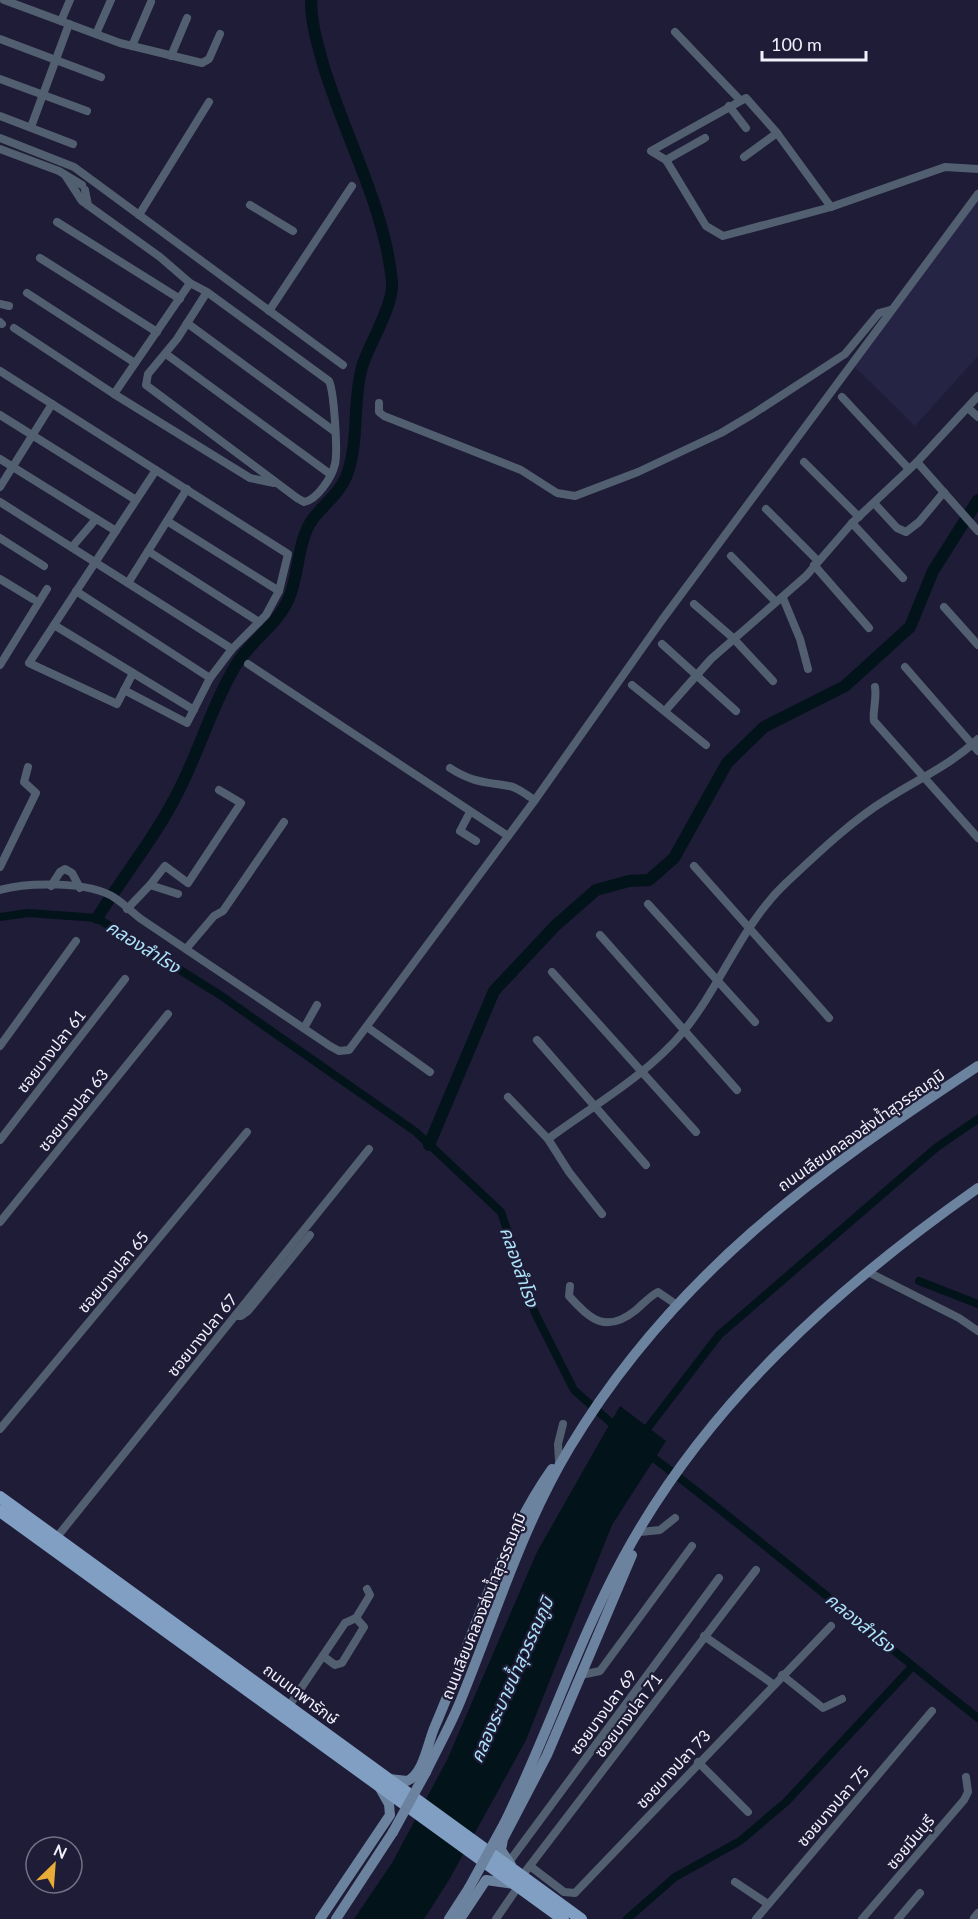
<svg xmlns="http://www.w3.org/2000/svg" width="978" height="1919" font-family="Lato,'Noto Sans Thai',sans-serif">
<rect width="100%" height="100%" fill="#1e1c36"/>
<polygon fill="#262444" points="978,198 978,356 915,426 853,365"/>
<polygon fill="#02131a" points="620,1406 666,1441 612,1525 526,1740 449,1880 424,1919 354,1919 392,1863 447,1760 537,1552"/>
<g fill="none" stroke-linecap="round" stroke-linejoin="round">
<g stroke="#02131a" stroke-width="8">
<polyline points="0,917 28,913 97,918 220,995 416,1132 501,1212 535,1313 574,1390 617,1428"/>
<polyline points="919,1281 978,1304"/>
<polyline points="643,1434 719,1335 937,1147 978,1119"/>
<path d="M647 1453C760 1538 867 1631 978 1718"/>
<polyline points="627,1919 675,1877 740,1841 786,1802 912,1667"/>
</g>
<g stroke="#02131a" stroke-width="12">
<path d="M97 918C124 875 157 835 179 790 200 749 212 705 236 665 250 641 278 625 289 598 299 575 297 547 309 525 318 508 337 498 346 477 360 442 352 403 362 367 369 344 394 305 392 282 385 207 344 135 323 64 317 42 311 23 311 0"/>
<polyline points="429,1145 494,991 556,925 596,890 629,881 649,880 674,858 727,763 764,727 845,686 910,627 933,571 978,500"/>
</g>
<g stroke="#515f71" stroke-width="8">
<polyline points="4,0 120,43 202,63 209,59 220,34"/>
<polyline points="61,21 70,0"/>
<polyline points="675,32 740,100"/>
<polyline points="96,34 111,0"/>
<polyline points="0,39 101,77"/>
<polyline points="132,46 151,2"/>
<polyline points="171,56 187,18"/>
<polyline points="0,79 87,111"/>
<polyline points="729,106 746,128"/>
<polyline points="0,116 73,144"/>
<polyline points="31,127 69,24"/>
<polyline points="0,138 74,167 343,365"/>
<polyline points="705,138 666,160 706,226 723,236 831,207 945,167 978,169"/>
<polyline points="0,149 59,171 82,185"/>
<polyline points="744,157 777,133"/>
<polyline points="666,160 651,151 746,98 777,133 831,207"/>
<path d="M65 175 82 201 160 257 190 283 207 292 329 381C334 391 338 452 335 464 332 477 317 500 304 502L297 498 146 385 148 374 177 339 207 292"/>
<polyline points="85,190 88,205"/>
<polyline points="250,205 293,231"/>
<polyline points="139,215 209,102"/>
<polyline points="57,222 180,299"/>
<polyline points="40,258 157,332"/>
<polyline points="27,293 135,363"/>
<polyline points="0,304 9,306"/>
<polyline points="269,311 352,186"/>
<polyline points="0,322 2,324"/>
<polyline points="187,323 334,431"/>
<polyline points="14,328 114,394 250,478 274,483"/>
<polyline points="166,354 330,474"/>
<polyline points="0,371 288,554 279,591 266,615 232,649 210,678 187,723 124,690"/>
<polyline points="114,394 190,283"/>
<polyline points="842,397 909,469"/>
<polyline points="379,403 379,412 384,416 521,470 557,493 575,496 638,472 721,433 753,414 845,354 879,313 890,310"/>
<polyline points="968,408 978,417"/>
<polyline points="0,415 136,500"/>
<polyline points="0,459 116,531"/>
<polyline points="804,462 859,517"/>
<polyline points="917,462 978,531"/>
<polyline points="0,487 52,404"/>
<polyline points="0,502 232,649"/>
<polyline points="874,503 897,528 906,532 919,522 944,492"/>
<polyline points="766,509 818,561"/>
<polyline points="167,521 279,591"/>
<polyline points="852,523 903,578"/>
<polyline points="0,538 44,566"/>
<polyline points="72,547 96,519"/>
<polyline points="148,551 259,622"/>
<polyline points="731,556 776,602"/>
<polyline points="814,565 869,628"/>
<polyline points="0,579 33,599"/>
<polyline points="128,583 187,489"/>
<polyline points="76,591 210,678"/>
<polyline points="783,598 800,639 808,669"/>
<polyline points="694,604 733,638 773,681"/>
<polyline points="944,607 978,645"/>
<polyline points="54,625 194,710"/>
<polyline points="662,644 736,711"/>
<polyline points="248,664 508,836"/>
<polyline points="0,665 47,589"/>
<polyline points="905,667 978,751"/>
<polyline points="133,673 117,704 29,663 156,470"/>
<polyline points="632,685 706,745"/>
<path d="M875 687C877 700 872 714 874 721L978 838"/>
<polyline points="665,711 711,659 806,576 852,523 917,462 978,396"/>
<path d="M450 768C471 782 485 782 509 786 518 787 527 796 535 800"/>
<polyline points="470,812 460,831 476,841"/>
<polyline points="694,866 829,1018"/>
<polyline points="0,867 36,793 24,782 28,767"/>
<polyline points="150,885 165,866 188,883 241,803 219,790"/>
<polyline points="51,886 60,872 65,869 72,873 80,888"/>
<path d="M0 890C28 882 90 881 115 898 124 904 132 912 141 919L330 1046 339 1051 349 1050 535 800 662 620 978 194"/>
<polyline points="648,904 755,1022"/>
<polyline points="127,909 150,885 178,894"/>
<polyline points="600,935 737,1090"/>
<polyline points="186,949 214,916 223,911 284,822"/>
<polyline points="552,972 696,1132"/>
<polyline points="367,1027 430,1072"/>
<polyline points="304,1028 317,1005"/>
<polyline points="537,1040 646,1165"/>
<polyline points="0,1046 76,941"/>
<polyline points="508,1097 548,1139 569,1172 602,1214"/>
<path d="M548 1139C594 1105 646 1076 683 1032 721 986 742 924 786 883 817 854 851 821 887 799 918 779 951 765 978 739"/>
<polyline points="0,1140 125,979"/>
<polyline points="0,1222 168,1014"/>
<polyline points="868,1272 959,1318 978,1331"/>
<path d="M570 1286 569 1296C591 1320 606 1334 636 1310 643 1304 650 1296 658 1292L677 1305"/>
<polyline points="235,1316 241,1316 248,1311 310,1235"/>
<polyline points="0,1429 247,1132"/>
<polyline points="559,1461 558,1444 563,1424"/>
<polyline points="640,1532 660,1530 675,1518"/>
<polyline points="57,1537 369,1149"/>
<polyline points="704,1636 773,1684"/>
<polyline points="323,1656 335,1665 342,1663 364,1627 356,1618"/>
<polyline points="581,1675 600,1671 692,1546"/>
<polyline points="782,1675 823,1708 842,1699"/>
<polyline points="289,1706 345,1623 356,1618 370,1595 367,1589"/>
<polyline points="698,1762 748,1812"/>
<polyline points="509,1862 719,1578"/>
<polyline points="530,1866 564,1892 575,1893 831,1626"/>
<polyline points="522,1876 756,1570"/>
<polyline points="735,1882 768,1904"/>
<polyline points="974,1918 978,1913"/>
<polyline points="496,1919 518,1887"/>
<polyline points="756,1919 932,1711"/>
<polyline points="862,1919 964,1800 968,1792 966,1777"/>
<polyline points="898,1919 920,1893"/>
</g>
<g stroke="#6c839f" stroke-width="10">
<path d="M426 1772C438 1747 452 1723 462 1697 496 1613 523 1525 570 1447 673 1276 814 1174 978 1066"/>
<path d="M389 1779 407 1781C424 1774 428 1741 435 1726 471 1643 500 1542 552 1469"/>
<path d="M504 1824C547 1737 577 1643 623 1558 706 1404 837 1287 978 1188"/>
<polyline points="511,1865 501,1850 503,1839 547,1755 632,1555"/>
<polyline points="320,1919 390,1815 389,1804 380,1788"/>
<polyline points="336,1919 393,1832"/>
<polyline points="449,1919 469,1888"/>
<polyline points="460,1919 486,1880 514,1884"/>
</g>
<g stroke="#819ec3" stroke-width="12">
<polyline points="0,1497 581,1919"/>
<polyline points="0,1511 563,1919"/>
</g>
<g stroke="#6c839f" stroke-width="10">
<polyline points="393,1832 426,1772"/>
<polyline points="469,1888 504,1824"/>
</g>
</g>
<g text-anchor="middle" stroke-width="4.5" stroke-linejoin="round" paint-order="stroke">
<g font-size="16" fill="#f1f1fc" stroke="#1e1c36">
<text transform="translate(51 1051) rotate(-52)" y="6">ซอยบางปลา 61</text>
<text transform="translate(73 1110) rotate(-51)" y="6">ซอยบางปลา 63</text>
<text transform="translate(861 1130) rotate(-35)" y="6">ถนนเลียบคลองส่งน้ำสุวรรณภูมิ</text>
<text transform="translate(113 1272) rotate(-50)" y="6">ซอยบางปลา 65</text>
<text transform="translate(202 1335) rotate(-51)" y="6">ซอยบางปลา 67</text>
<text transform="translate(483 1606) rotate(-68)" y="6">ถนนเลียบคลองส่งน้ำสุวรรณภูมิ</text>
<text transform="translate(301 1694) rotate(37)" y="6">ถนนเทพารักษ์</text>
<text transform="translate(603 1712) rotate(-54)" y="6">ซอยบางปลา 69</text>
<text transform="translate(628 1715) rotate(-53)" y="6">ซอยบางปลา 71</text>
<text transform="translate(673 1769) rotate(-47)" y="6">ซอยบางปลา 73</text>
<text transform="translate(833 1806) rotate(-49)" y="6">ซอยบางปลา 75</text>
<text transform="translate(910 1842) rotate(-50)" y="6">ซอยมีนบุรี</text>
</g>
<g font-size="18" font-style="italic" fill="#ade3f9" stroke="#1e1c36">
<text transform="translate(143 947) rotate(32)" y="6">คลองสำโรง</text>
<text transform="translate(519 1267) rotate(71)" y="6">คลองสำโรง</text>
<text transform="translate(860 1623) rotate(39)" y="6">คลองสำโรง</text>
<text transform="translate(512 1680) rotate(-66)" y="6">คลองระบายน้ำสุวรรณภูมิ</text>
</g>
</g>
<g transform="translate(54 1865) rotate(25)"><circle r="28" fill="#1e1c36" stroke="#727185" stroke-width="1.5"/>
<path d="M0-4.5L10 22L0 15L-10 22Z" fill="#e8ab37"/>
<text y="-9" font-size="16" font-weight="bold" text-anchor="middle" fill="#f1f1fc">N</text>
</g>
<path d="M762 51v9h104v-9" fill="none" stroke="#f1f1fc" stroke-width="3"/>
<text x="771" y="51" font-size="18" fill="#f1f1fc" stroke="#1e1c36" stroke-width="4.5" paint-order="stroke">100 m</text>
</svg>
